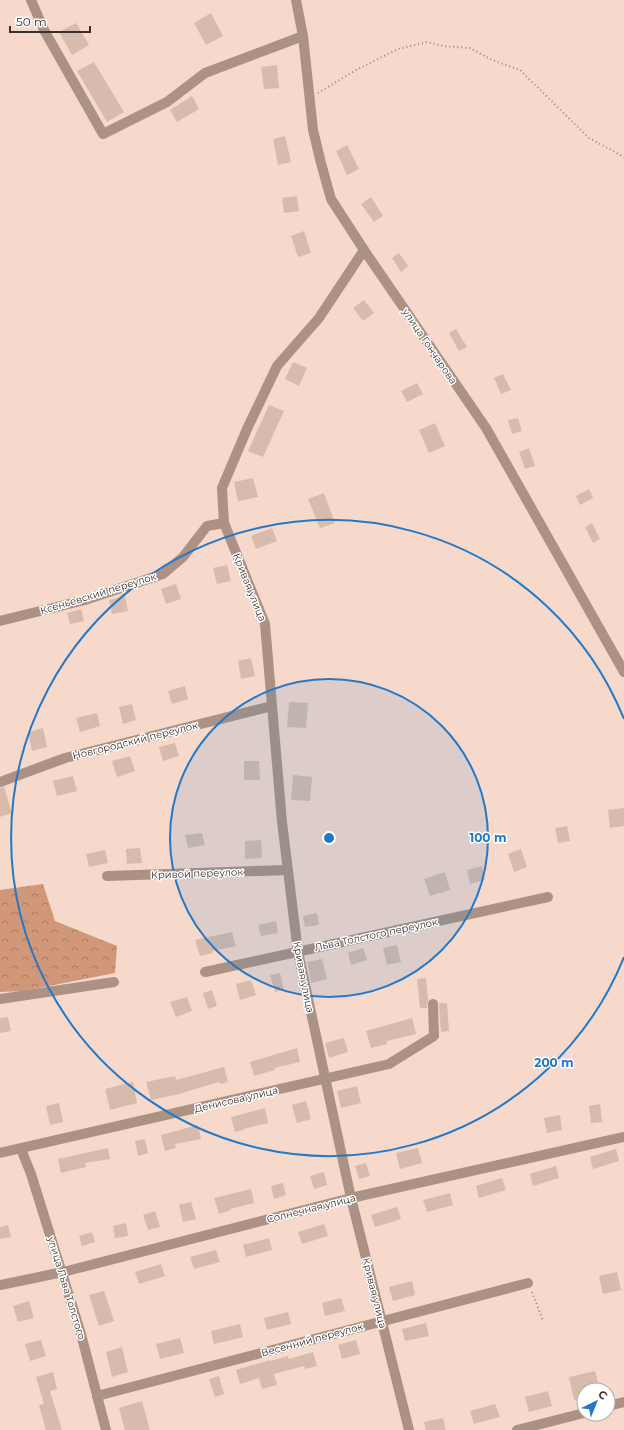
<svg xmlns="http://www.w3.org/2000/svg" width="624" height="1430" font-family="Montserrat,sans-serif">
<defs>
<pattern id="forest-crowns" width="20" height="18" patternUnits="userSpaceOnUse"><rect width="20" height="18" fill="#d19779"/><path d="M2 6a3 3 0 1 1 6 0M12 15a3 3 0 1 1 6 0" fill="none" stroke="#ab7c63"/></pattern>
</defs>
<rect width="100%" height="100%" fill="#f6d9cb"/>
<polygon fill="url(#forest-crowns)" points="43,884 55,921 117,946 115,973 23,991 0,992 0,890"/>
<g fill="#d7bbad">
<polygon points="211,13 223,36 206,45 194,23"/>
<polygon points="76,23 89,45 72,55 59,32"/>
<polygon points="94,62 124,112 107,122 77,71"/>
<polygon points="277,65 279,88 264,89 261,67"/>
<polygon points="192,96 199,109 177,122 170,110"/>
<polygon points="285,136 291,162 278,165 273,139"/>
<polygon points="347,145 359,169 347,175 336,151"/>
<polygon points="297,196 299,211 284,213 282,198"/>
<polygon points="371,197 383,216 374,222 361,204"/>
<polygon points="304,231 311,253 298,257 291,236"/>
<polygon points="399,253 408,266 401,272 392,258"/>
<polygon points="364,300 374,313 363,321 353,308"/>
<polygon points="456,329 467,347 459,351 449,333"/>
<polygon points="293,362 307,368 299,386 285,379"/>
<polygon points="503,374 511,390 501,394 494,378"/>
<polygon points="417,383 423,394 407,402 401,391"/>
<polygon points="269,405 284,411 263,457 248,451"/>
<polygon points="518,418 522,431 512,434 508,420"/>
<polygon points="435,423 445,446 429,453 419,430"/>
<polygon points="529,448 535,466 525,469 519,452"/>
<polygon points="253,478 258,497 238,501 234,482"/>
<polygon points="589,489 593,498 580,505 576,496"/>
<polygon points="324,493 335,523 320,528 308,499"/>
<polygon points="592,523 600,539 593,543 585,527"/>
<polygon points="272,528 277,541 256,549 251,536"/>
<polygon points="227,565 231,581 217,584 213,568"/>
<polygon points="176,584 181,599 166,604 161,589"/>
<polygon points="125,596 128,611 112,614 109,600"/>
<polygon points="81,609 84,621 70,624 67,613"/>
<polygon points="251,658 255,676 241,679 238,661"/>
<polygon points="185,686 188,699 172,704 168,691"/>
<polygon points="289,702 308,703 306,728 287,727"/>
<polygon points="132,704 136,720 123,724 119,707"/>
<polygon points="97,713 100,726 80,732 76,718"/>
<polygon points="43,728 47,747 32,751 28,732"/>
<polygon points="175,743 179,756 163,761 159,747"/>
<polygon points="130,756 135,771 117,777 112,761"/>
<polygon points="244,761 259,761 260,780 244,780"/>
<polygon points="293,775 312,777 310,801 291,800"/>
<polygon points="73,776 77,791 57,796 53,781"/>
<polygon points="4,787 12,813 0,817 0,788"/>
<polygon points="624,808 624,826 610,828 608,810"/>
<polygon points="567,826 570,841 558,843 555,828"/>
<polygon points="202,833 205,845 188,848 185,835"/>
<polygon points="261,840 262,858 245,859 245,841"/>
<polygon points="140,848 142,863 127,864 126,849"/>
<polygon points="521,849 527,867 514,872 508,854"/>
<polygon points="105,850 108,863 89,867 86,854"/>
<polygon points="482,866 485,880 470,884 467,870"/>
<polygon points="445,872 450,890 430,896 424,879"/>
<polygon points="317,913 319,925 305,927 303,916"/>
<polygon points="276,921 278,933 261,936 258,925"/>
<polygon points="232,932 236,946 212,951 213,953 200,956 195,940"/>
<polygon points="397,945 401,962 387,965 383,948"/>
<polygon points="363,948 367,960 351,965 348,953"/>
<polygon points="322,959 327,979 311,983 307,962"/>
<polygon points="280,973 284,990 275,992 270,975"/>
<polygon points="426,978 428,1000 427,1008 420,1008 417,979"/>
<polygon points="251,980 256,995 240,1000 236,984"/>
<polygon points="212,990 217,1006 208,1009 203,993"/>
<polygon points="187,997 192,1011 176,1017 170,1002"/>
<polygon points="439,1003 447,1003 449,1031 441,1032"/>
<polygon points="8,1017 11,1031 0,1033 0,1018"/>
<polygon points="412,1018 416,1034 387,1041 387,1044 371,1048 366,1031"/>
<polygon points="344,1038 348,1052 329,1058 325,1043"/>
<polygon points="297,1048 300,1062 274,1068 275,1070 254,1076 250,1062"/>
<polygon points="224,1067 228,1082 220,1084 219,1082 179,1094 151,1100 146,1082 175,1076 176,1080"/>
<polygon points="133,1082 137,1103 110,1110 105,1089"/>
<polygon points="357,1086 361,1103 341,1108 337,1091"/>
<polygon points="306,1101 311,1119 297,1123 292,1105"/>
<polygon points="59,1103 63,1122 50,1125 46,1106"/>
<polygon points="600,1104 602,1122 591,1123 589,1106"/>
<polygon points="265,1108 268,1123 243,1129 244,1130 235,1132 231,1117"/>
<polygon points="560,1115 562,1130 547,1133 544,1118"/>
<polygon points="198,1125 201,1139 175,1144 176,1148 165,1151 161,1135"/>
<polygon points="145,1139 148,1153 138,1156 135,1141"/>
<polygon points="108,1148 110,1159 85,1163 86,1167 61,1173 58,1159"/>
<polygon points="418,1148 422,1163 400,1169 396,1153"/>
<polygon points="616,1149 619,1161 593,1169 590,1157"/>
<polygon points="366,1163 370,1176 359,1179 355,1166"/>
<polygon points="556,1166 559,1178 533,1186 530,1174"/>
<polygon points="324,1172 327,1185 314,1189 310,1176"/>
<polygon points="502,1178 506,1190 479,1198 476,1186"/>
<polygon points="283,1183 286,1195 274,1199 271,1186"/>
<polygon points="251,1189 254,1203 230,1209 231,1210 219,1214 214,1198"/>
<polygon points="450,1193 453,1205 427,1212 423,1200"/>
<polygon points="191,1202 196,1219 183,1222 179,1205"/>
<polygon points="397,1207 401,1219 375,1227 371,1215"/>
<polygon points="155,1211 160,1227 148,1230 143,1215"/>
<polygon points="126,1223 128,1236 115,1238 113,1226"/>
<polygon points="324,1224 328,1236 302,1244 298,1232"/>
<polygon points="8,1225 11,1237 0,1239 0,1227"/>
<polygon points="92,1232 95,1242 82,1246 79,1236"/>
<polygon points="269,1238 272,1250 246,1257 243,1245"/>
<polygon points="216,1250 220,1262 194,1269 190,1257"/>
<polygon points="161,1264 165,1276 139,1284 135,1272"/>
<polygon points="617,1272 621,1290 603,1294 599,1276"/>
<polygon points="412,1281 415,1295 393,1301 389,1287"/>
<polygon points="104,1291 114,1321 99,1326 89,1295"/>
<polygon points="341,1298 345,1311 325,1316 322,1303"/>
<polygon points="29,1301 34,1318 18,1322 13,1306"/>
<polygon points="288,1312 291,1324 267,1330 264,1318"/>
<polygon points="426,1323 429,1336 405,1341 402,1329"/>
<polygon points="240,1324 243,1337 214,1344 211,1331"/>
<polygon points="180,1338 184,1353 160,1359 156,1344"/>
<polygon points="41,1340 46,1356 30,1361 25,1344"/>
<polygon points="356,1340 360,1354 342,1359 338,1345"/>
<polygon points="122,1347 128,1372 112,1377 106,1352"/>
<polygon points="313,1352 317,1366 305,1369 304,1366 274,1374 277,1385 262,1389 259,1378 240,1384 236,1370 270,1360 271,1361 288,1356 289,1359"/>
<polygon points="595,1371 600,1390 584,1390 584,1397 574,1400 569,1377"/>
<polygon points="53,1372 57,1389 50,1391 62,1430 46,1430 39,1405 44,1404 36,1377"/>
<polygon points="219,1376 224,1394 215,1397 209,1379"/>
<polygon points="548,1391 552,1406 529,1412 525,1397"/>
<polygon points="142,1401 150,1430 125,1430 119,1408"/>
<polygon points="495,1404 500,1417 474,1424 470,1411"/>
<polygon points="443,1418 446,1430 426,1430 424,1422"/>
</g>
<g fill="none" stroke-linecap="round" stroke-linejoin="round">
<g stroke="#98847a" stroke-width="2" stroke-dasharray="1 3" stroke-linecap="butt">
<polyline points="318,93 356,70 398,49 427,42 443,46 470,48 492,60 520,70 589,138 624,157"/>
<polyline points="532,1292 543,1321"/>
</g>
<g stroke="#ac9284" stroke-width="10">
<polyline points="31,0 44,30 103,134 167,102 205,73 303,36"/>
<polyline points="296,0 303,36 313,130 321,163 331,199 364,250 486,428 624,672"/>
<polyline points="364,250 319,318 277,366 247,429 222,488 224,523 265,624 282,822 298,952 351,1198 409,1430"/>
<polyline points="0,621 85,600 163,574 183,557 207,526 224,523"/>
<polyline points="0,782 65,758 272,706"/>
<polyline points="107,876 288,870"/>
<polyline points="205,972 548,897"/>
<polyline points="0,999 114,982"/>
<polyline points="21,1149 31,1174 81,1334 106,1430"/>
<polyline points="0,1153 389,1064 434,1036 433,1004"/>
<polyline points="0,1285 63,1272 351,1198 624,1137"/>
<polyline points="97,1396 528,1283"/>
<polyline points="608,1406 624,1402"/>
<polyline points="517,1430 584,1413"/>
</g>
</g>
<circle cx="329" cy="838" r="159" fill="#2379c7" fill-opacity=".12"/>
<g fill="none" stroke="#2379c7" stroke-width="2">
<circle cx="329" cy="838" r="159"/>
<path d="M624 957A318 318 0 1 1 624 719"/>
</g>
<g text-anchor="middle" stroke-width="3" stroke-linejoin="round" paint-order="stroke">
<g font-size="10" fill="#3b302a" stroke="#fff">
<text transform="translate(430 346) rotate(56)" y="4">улица Гончарова</text>
<text transform="translate(250 587) rotate(68)" y="4">Кривая улица</text>
<text transform="translate(98 593) rotate(-17)" y="4">Ксеньевский переулок</text>
<text transform="translate(135 740) rotate(-14)" y="4">Новгородский переулок</text>
<text transform="translate(197 873) rotate(-2)" y="4">Кривой переулок</text>
<text transform="translate(376 934) rotate(-12)" y="4">Льва Толстого переулок</text>
<text transform="translate(304 977) rotate(79)" y="4">Кривая улица</text>
<text transform="translate(236 1099) rotate(-13)" y="4">Денисова улица</text>
<text transform="translate(311 1208) rotate(-14)" y="4">Солнечная улица</text>
<text transform="translate(67 1288) rotate(73)" y="4">улица Льва Толстого</text>
<text transform="translate(375 1293) rotate(76)" y="4">Кривая улица</text>
<text transform="translate(312 1339) rotate(-15)" y="4">Весенний переулок</text>
</g>
</g>
<circle cx="329" cy="838" r="6" fill="#2379c7" stroke="#fff" stroke-width="2"/>
<g font-size="12" text-anchor="middle" font-weight="bold" fill="#2379c7" stroke="#fff" stroke-width="3" stroke-linejoin="round" paint-order="stroke">
<text x="488" y="842">100 m</text>
<text x="554" y="1067">200 m</text>
</g>
<g transform="translate(596 1402) rotate(43)"><circle r="19" fill="#ffffff" stroke="#b1acaa"/>
<path d="M0-3L7 15L0 10L-7 15Z" fill="#2379c7"/>
<text y="-6" font-size="11" font-weight="bold" text-anchor="middle" fill="#3b302a">С</text>
</g>
<path d="M10 26v6h80v-6" fill="none" stroke="#3b302a" stroke-width="2"/>
<text x="16" y="26" font-size="12" fill="#3b302a" stroke="#ffffff" stroke-width="3" paint-order="stroke">50 m</text>
</svg>
